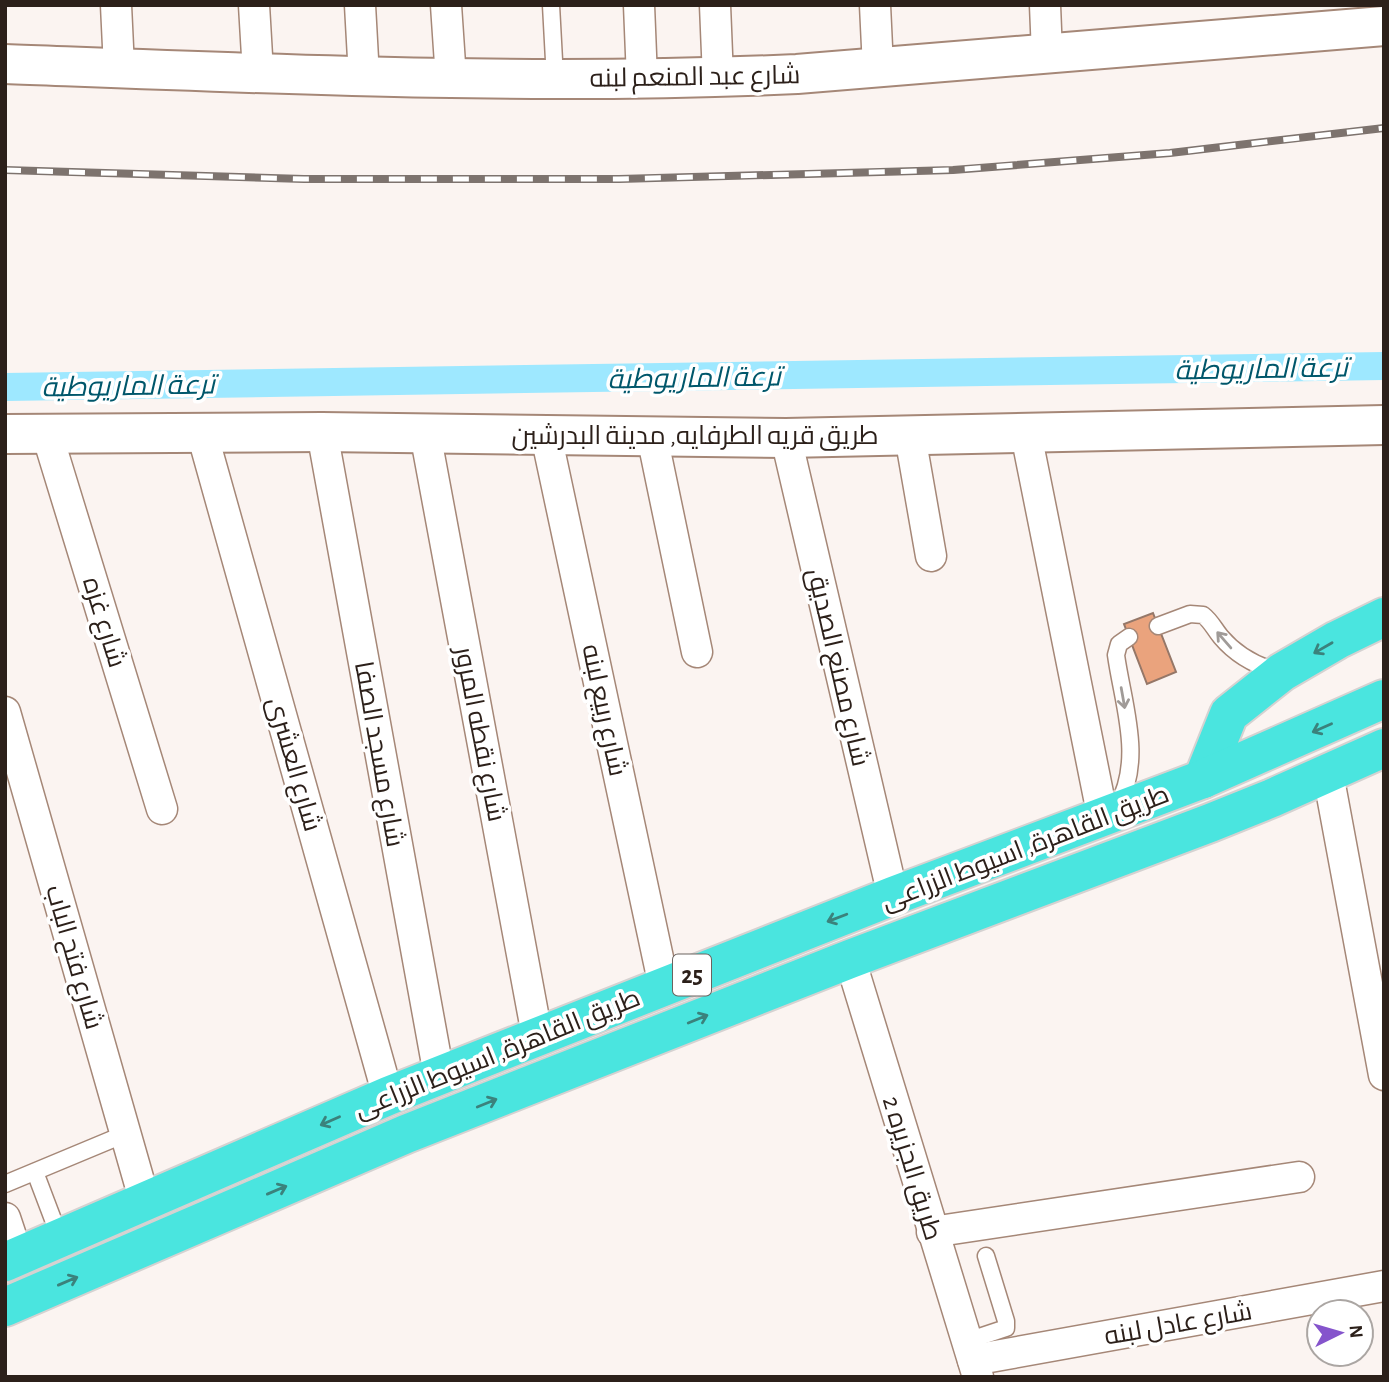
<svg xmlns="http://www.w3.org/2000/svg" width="1389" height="1382" font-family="'Alegreya Sans',Cairo,sans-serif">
<rect width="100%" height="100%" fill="#fbf4f1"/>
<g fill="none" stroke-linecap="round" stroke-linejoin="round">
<polyline stroke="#9ee8ff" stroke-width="28" points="5,387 1384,366"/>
</g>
<polygon fill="#eaa37d" stroke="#957768" stroke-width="2" points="1153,613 1176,672 1147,684 1124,624"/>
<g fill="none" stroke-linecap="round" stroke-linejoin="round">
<g stroke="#a58777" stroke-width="19">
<g id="lane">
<polyline points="551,5 555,79"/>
<path d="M1158 626 1190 614 1203 615C1211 621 1215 630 1221 637 1237 656 1256 666 1279 672"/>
<path d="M1117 807C1144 759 1123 705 1116 655L1119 644 1129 637"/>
<polyline points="35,1172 60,1238"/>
<polyline points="5,1184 125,1134"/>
<polyline points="967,1341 1006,1328 1006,1321 986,1256"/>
</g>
</g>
<g stroke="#a58777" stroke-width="33">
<g id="street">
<polyline points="116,5 119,68"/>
<polyline points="254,5 258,73"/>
<polyline points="360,5 364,77"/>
<polyline points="446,5 451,79"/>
<polyline points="639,5 642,79"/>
<polyline points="715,5 718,78"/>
<polyline points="875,5 878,68"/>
<polyline points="1045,5 1047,54"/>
<polyline points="322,432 439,1075"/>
<polyline points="202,433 388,1096"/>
<polyline points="425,433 537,1035"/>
<polyline points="47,434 162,809"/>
<polyline points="1026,434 1103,818"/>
<polyline points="546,435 664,986"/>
<polyline points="652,436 697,652"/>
<polyline points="910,436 931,556"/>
<polyline points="786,438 893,896"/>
<polyline points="5,712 145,1202"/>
<polyline points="1328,774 1384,1075"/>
<polyline points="850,959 978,1377"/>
<polyline points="5,1218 18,1257"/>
<polyline points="932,1232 1299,1177"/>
<polyline points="973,1360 1384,1286"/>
</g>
</g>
<g stroke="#a58777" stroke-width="42">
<g id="secondary">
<path d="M5 64C269 74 533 86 797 74L1384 26"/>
<polyline points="5,434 322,432 786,438 1384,425"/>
</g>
</g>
<g stroke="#d5d2d1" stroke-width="42">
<g id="highway">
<polyline points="1203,779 1229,714 1282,672 1337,640 1384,617"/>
<polyline points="5,1262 388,1096 893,896 1203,779 1384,699"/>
<polyline points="5,1307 406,1134 850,959 1210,823 1272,798 1384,748"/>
</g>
</g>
<use href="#lane" stroke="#fff" stroke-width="16"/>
<use href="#street" stroke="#fff" stroke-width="30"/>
<use href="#secondary" stroke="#fff" stroke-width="38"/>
<use href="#highway" stroke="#4ae5df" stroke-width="38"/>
<g stroke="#7d736e" stroke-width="8">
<polyline id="rail" points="5,170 304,179 619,179 953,170 1170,153 1384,128"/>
</g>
<use href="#rail" stroke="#fff" stroke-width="5" stroke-dasharray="16" stroke-linecap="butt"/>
</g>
<defs><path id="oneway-shaft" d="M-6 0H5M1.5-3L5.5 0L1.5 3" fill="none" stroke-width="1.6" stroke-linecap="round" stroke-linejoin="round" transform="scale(1.75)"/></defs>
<g stroke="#a09b98">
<use href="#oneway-shaft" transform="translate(1224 640) rotate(-131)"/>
<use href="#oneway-shaft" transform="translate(1123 698) rotate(80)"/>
</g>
<g stroke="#3b827c">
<use href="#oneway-shaft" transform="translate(1323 648) rotate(150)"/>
<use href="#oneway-shaft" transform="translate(1322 728) rotate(156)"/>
<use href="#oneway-shaft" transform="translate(837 918) rotate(159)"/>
<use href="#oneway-shaft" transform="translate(698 1019) rotate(-22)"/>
<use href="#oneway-shaft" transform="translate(487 1103) rotate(-22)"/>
<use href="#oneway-shaft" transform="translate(330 1121) rotate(156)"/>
<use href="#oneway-shaft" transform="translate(277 1190) rotate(-23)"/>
<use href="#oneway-shaft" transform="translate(68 1281) rotate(-23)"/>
</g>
<g text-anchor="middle" stroke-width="7" stroke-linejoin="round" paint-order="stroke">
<rect fill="#fff" stroke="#6b635f" stroke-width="2" x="673" y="954.5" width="38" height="41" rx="5"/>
<g font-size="24" font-weight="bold" fill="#2c201a">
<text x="692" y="983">25</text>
</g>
<g font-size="26" fill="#2c201a" stroke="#fff">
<text transform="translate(695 76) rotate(-1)" y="9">شارع عبد المنعم لبنه</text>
<text x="695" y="444">طريق قريه الطرفايه, مدينة البدرشين</text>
<text transform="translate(105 622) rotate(73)" y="9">شارع غزه</text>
<text transform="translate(839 667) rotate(77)" y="9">شارع مصنع الصديق</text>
<text transform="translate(605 710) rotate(78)" y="9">شارع ربيع لبنه</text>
<text transform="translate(481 734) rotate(79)" y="9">شارع نقطه المرور</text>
<text transform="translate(380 754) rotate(80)" y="9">شارع مسجد الصفا</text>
<text transform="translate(295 764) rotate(74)" y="9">شارع العشرى</text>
<text transform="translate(1025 847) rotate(-21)" y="9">طريق القاهرة, اسيوط الزراعى</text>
<text transform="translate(75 957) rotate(74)" y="9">شارع فتح الباب</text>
<text transform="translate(497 1053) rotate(-22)" y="9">طريق القاهرة, اسيوط الزراعى</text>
<text transform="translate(913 1168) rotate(73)" y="9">طريق الجزيره 2</text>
<text transform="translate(1178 1323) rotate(-10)" y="9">شارع عادل لبنه</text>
</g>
<g font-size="28" font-style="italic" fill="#00576b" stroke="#fff">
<text transform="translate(1261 368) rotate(-1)" y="10">ترعة الماريوطية</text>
<text transform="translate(694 377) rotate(-1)" y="10">ترعة الماريوطية</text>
<text transform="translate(128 385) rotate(-1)" y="10">ترعة الماريوطية</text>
</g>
</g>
<rect width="1389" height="1382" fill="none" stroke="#2c201a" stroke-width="14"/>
<g transform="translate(1340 1333) rotate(85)"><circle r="33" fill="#ffffff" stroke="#aba6a3" stroke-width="2"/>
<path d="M0-5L12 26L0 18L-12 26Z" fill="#8554cc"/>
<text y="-10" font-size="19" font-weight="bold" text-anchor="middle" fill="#2c201a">N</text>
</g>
</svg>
